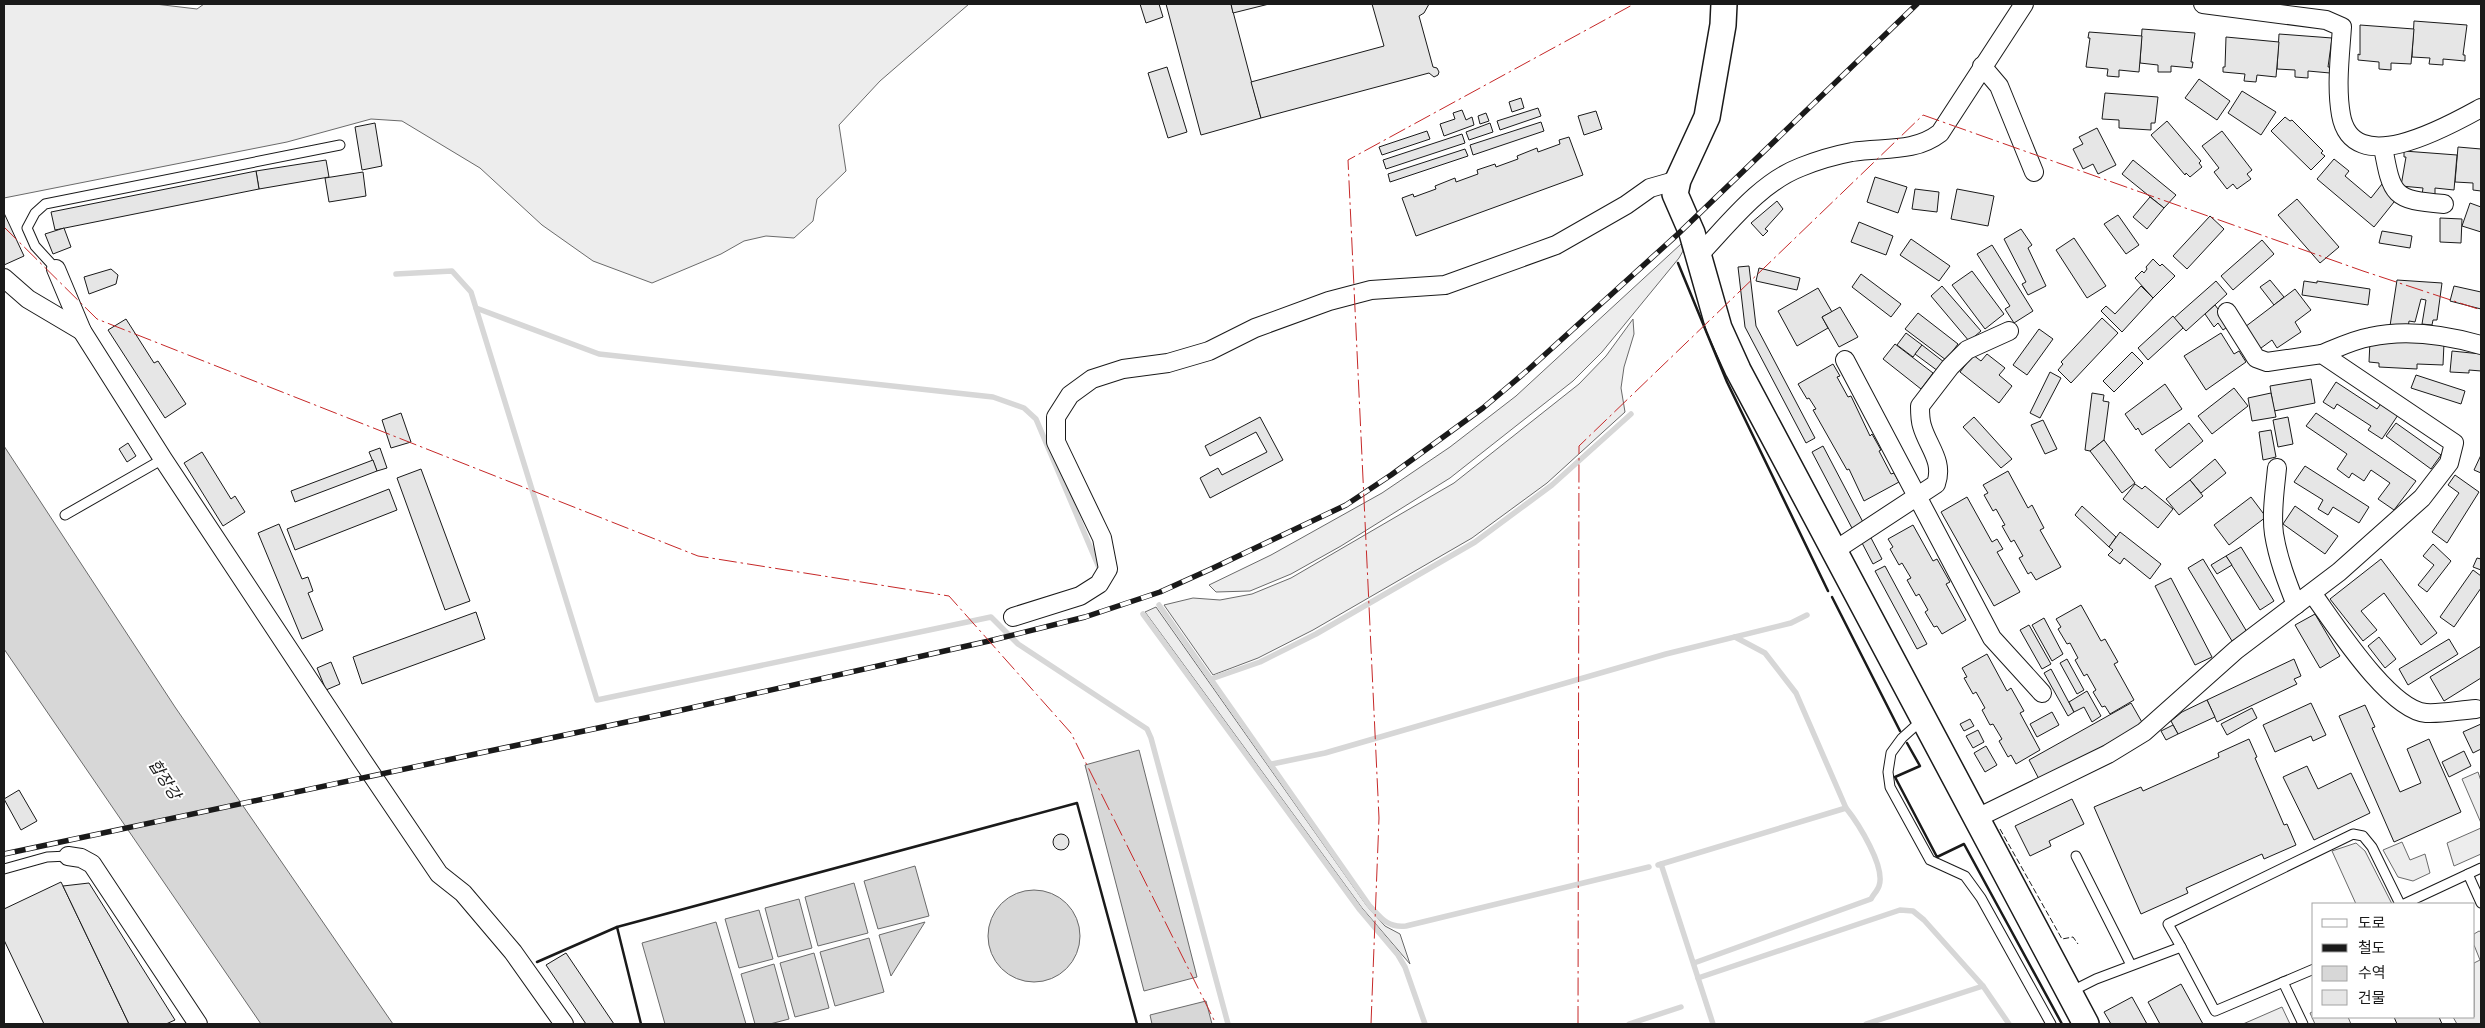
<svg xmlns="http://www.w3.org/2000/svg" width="2485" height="1028" font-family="'Nunito Sans','Noto Sans KR',sans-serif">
<rect width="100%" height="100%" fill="#fff"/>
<g fill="#ededed" stroke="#6a6a6a">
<polygon points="4,4 155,4 197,9 204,4 969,4 880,81 839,125 846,171 817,199 813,221 794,238 766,236 744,241 721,254 652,283 593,261 542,225 480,168 402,121 371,119 287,142 4,198"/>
<polygon points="1681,244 1683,251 1679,258 1602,352 1573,381 1450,478 1341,546 1291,574 1250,591 1216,592 1209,585 1271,555 1382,493 1450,447 1516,396"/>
<polygon points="1633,319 1634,334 1624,367 1621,388 1625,412 1547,483 1472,538 1313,630 1258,658 1213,675 1164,605 1193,598 1220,600 1252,594 1291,578 1454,483 1579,384 1606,356"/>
<polygon points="1156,607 1367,906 1385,926 1400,934 1410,964 1362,908 1145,612"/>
<polygon points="2478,772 2481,781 2481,823 2462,779"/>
<polygon points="2481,828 2481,854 2454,866 2447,843"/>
<polygon points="2402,842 2410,860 2425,854 2430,873 2413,881 2398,877 2383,850"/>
<polygon points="2356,843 2365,851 2392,904 2356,904 2332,851"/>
<polygon points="2479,931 2481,932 2481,1024 2457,1024 2453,1017 2474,1017 2474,963 2480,960 2474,945 2474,934"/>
<polygon points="2282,1007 2290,1024 2243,1024"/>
<polygon points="2314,1011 2314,1017 2348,1017 2351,1024 2315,1024 2310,1013"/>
</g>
<g fill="#d7d7d7" stroke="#6a6a6a">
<polygon points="4,446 175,707 393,1024 261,1024 4,649"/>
<polygon points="1139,750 1197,977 1144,991 1085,765"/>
<polygon points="915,866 929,916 878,929 864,881"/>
<polygon points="854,883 868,933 818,946 805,897"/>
<circle cx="1034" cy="936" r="46"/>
<polygon points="799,899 812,948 778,957 765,908"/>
<polygon points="759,910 773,959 739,968 725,919"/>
<polygon points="716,922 746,1024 665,1024 642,943"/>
<polygon points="925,922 891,976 879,935"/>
<polygon points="869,938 884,992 835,1006 820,952"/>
<polygon points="814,953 829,1008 795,1017 780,963"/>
<polygon points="774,964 789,1019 770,1024 755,1024 741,974"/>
<polygon points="1206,1001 1212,1024 1152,1024 1150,1015"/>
</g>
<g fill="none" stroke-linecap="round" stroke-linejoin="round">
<g stroke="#d7d7d7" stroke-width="5.5">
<polyline points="396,274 452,271 471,292 597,700 991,617 1018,644 1147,729 1151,738 1228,1024"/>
<polyline points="476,308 599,354 993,397 1024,408 1036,419 1100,570"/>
<path d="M1159 605 1369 905C1381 918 1387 928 1406 926L1649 867"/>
<polyline points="1143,614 1360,910 1398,955 1405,967 1425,1024"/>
<polyline points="1211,679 1260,662 1316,634 1475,542 1552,485 1631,414"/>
<polyline points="1272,764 1325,753 1666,654 1791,623 1807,615"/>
<polyline points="1661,864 1713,1024"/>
<polyline points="1658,865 1846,808"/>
<path d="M1694 963 1871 899C1873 895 1878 890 1879 886 1886 867 1858 823 1846 808L1796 693 1765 653 1735 637"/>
<polyline points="1698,978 1900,910 1913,911 1924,920 1983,986 2009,1024"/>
<polyline points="1629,1024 1681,1007"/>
<polyline points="1866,1024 1983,986"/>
</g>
</g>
<g fill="#e6e6e6" stroke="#1a1a1a">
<polygon points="1140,4 1159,4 1163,17 1146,23"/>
<polygon points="1166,4 1231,4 1261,118 1201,135"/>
<polygon points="1231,4 1269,4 1233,13"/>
<polygon points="1372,4 1429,4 1424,13 1419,16 1433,67 1437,68 1439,72 1438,75 1434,77 1429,73 1261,118 1251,82 1384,46"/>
<polygon points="2414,21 2467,25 2463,55 2465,55 2465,61 2443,59 2443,65 2429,64 2430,58 2412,57"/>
<polygon points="2360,25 2414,29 2411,64 2391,63 2391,70 2379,69 2379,62 2358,60 2358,54 2360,55"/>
<polygon points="2142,29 2195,33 2191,62 2193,62 2192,68 2171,66 2171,72 2158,72 2158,65 2140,63"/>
<polygon points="2089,32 2142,36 2139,72 2119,70 2119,77 2107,76 2108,69 2086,67 2090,38 2088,38"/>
<polygon points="2279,34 2332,38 2328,67 2330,67 2330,73 2308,71 2308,78 2295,77 2295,70 2277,69"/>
<polygon points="2226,37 2279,42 2276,77 2257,75 2256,82 2244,81 2245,74 2223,72 2223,67 2225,67"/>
<polygon points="1167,67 1187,132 1168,138 1148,73"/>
<polygon points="2199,79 2230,101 2217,120 2185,98"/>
<polygon points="2242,91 2276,112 2261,135 2228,113"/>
<polygon points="2105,93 2158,97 2155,123 2151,123 2151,130 2119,128 2119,120 2102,119"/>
<polygon points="1521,98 1524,108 1512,112 1509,102"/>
<polygon points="1538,108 1541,116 1500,130 1497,121"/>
<polygon points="1462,110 1466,120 1472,117 1474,125 1444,136 1440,124 1455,119 1453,113"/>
<polygon points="1596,111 1602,129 1584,135 1578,116"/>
<polygon points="1486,113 1489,121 1480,124 1478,116"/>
<polygon points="2285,117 2290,121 2292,120 2323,151 2321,153 2325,156 2311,170 2271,131"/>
<polygon points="2167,121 2201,161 2199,163 2202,167 2190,177 2186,173 2185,175 2151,135"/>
<polygon points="1541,122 1544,131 1473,155 1470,145"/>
<polygon points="375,123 382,166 362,170 355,127"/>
<polygon points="1490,123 1493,132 1469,140 1466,132"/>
<polygon points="2097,128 2116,165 2098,174 2093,164 2083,169 2073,149 2083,144 2079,137"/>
<polygon points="1427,131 1430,139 1382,155 1379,147"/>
<polygon points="2222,131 2252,170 2247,174 2251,179 2237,189 2233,184 2227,189 2214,172 2219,168 2202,146"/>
<polygon points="1462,134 1465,143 1386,169 1383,160"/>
<polygon points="1569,137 1583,175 1416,236 1402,198 1413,194 1414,197 1436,189 1435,186 1455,178 1456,182 1478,174 1477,170 1495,164 1496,167 1518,159 1517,156 1537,148 1538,152 1560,144 1559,140"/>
<polygon points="2458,147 2481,149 2481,191 2473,190 2473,183 2455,182"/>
<polygon points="1465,149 1468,156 1390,182 1388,174"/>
<polygon points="2404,151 2457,155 2454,190 2435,188 2435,196 2422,195 2423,188 2401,186 2406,157 2404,157"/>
<polygon points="2334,159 2349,171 2345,176 2371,198 2382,184 2398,197 2374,227 2317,179"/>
<polygon points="326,160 329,177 259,189 256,171"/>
<polygon points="2133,160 2176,195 2164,208 2122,174"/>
<polygon points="256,171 259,189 55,230 51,212"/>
<polygon points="363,172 366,196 329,202 325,178"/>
<polygon points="1875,177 1907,187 1898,213 1867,202"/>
<polygon points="1915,189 1939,192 1937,212 1912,209"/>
<polygon points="1957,189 1994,196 1988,226 1951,219"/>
<polygon points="2150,197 2164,208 2147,229 2133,217"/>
<polygon points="2297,199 2339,247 2320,263 2278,215"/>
<polygon points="1777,201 1783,209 1765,229 1768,231 1763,236 1751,223"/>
<polygon points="2470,203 2481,207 2481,232 2462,226"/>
<polygon points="4,213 24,256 4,265"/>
<polygon points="2118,215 2139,245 2126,254 2104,224"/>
<polygon points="2210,216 2224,229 2187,269 2173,256"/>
<polygon points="2440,218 2462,219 2461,243 2440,242"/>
<polygon points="1859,222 1893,236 1886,255 1851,242"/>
<polygon points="64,228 71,247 53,254 45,234"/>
<polygon points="2021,229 2032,245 2028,248 2046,286 2028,295 2022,284 2026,282 2004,239"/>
<polygon points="2382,231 2412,236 2410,248 2379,243"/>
<polygon points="2074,238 2106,286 2087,298 2056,250"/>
<polygon points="1911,239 1950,266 1939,281 1900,255"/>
<polygon points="2262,240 2274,254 2233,290 2221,276"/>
<polygon points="1992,245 2033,311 2014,323 2005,309 2010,306 1977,254"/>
<polygon points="2153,259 2160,266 2162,264 2175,276 2153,298 2135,278 2142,271 2144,273 2147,269 2146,267"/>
<polygon points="1749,266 1756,326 1815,438 1806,443 1745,327 1738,267"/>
<polygon points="1759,268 1800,278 1797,290 1756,281"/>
<polygon points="111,269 118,275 116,284 89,294 84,277"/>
<polygon points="1972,271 2004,314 1985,329 1952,285"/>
<polygon points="1861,274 1901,304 1891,317 1852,287"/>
<polygon points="2270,280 2284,297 2274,305 2260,287"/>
<polygon points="2397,280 2442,283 2437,320 2433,320 2432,325 2422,324 2426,300 2421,299 2415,322 2409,321 2408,328 2390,326"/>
<polygon points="2216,281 2227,294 2186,331 2174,318"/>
<polygon points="2304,281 2317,283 2317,281 2370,289 2368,305 2302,295"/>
<polygon points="1942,286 1981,331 1969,341 1931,296"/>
<polygon points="2141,286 2153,298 2122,332 2101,311 2106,306 2115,314"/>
<polygon points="2454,286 2481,292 2481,309 2450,301"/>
<polygon points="1818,288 1832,312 1822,317 1828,328 1797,346 1778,311"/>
<polygon points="2295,289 2311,310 2295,322 2301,332 2277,348 2272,340 2257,351 2241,330"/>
<polygon points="2215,305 2230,325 2223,330 2218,323 2214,327 2205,314"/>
<polygon points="1840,307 1858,337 1839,347 1822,317"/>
<polygon points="1918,313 1958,344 1946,360 1905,329"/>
<polygon points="2173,316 2183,328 2148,360 2138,348"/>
<polygon points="2102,318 2118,333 2071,383 2058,370 2063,364 2061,362"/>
<polygon points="126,319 154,363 158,361 186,404 165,418 108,330"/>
<polygon points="2039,329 2053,339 2027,375 2013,365"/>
<polygon points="1906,333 1922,345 1913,357 1897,345"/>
<polygon points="2221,333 2234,354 2239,351 2246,362 2206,390 2184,356"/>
<polygon points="2370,341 2444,343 2443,365 2417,364 2417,369 2379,367 2379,363 2369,362"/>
<polygon points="1895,344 1933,373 1921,389 1883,359"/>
<polygon points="1922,345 1944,362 1938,371 1915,354"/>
<polygon points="2452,351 2481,354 2481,371 2469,370 2469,373 2450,372"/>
<polygon points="2132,352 2143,363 2114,392 2103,381"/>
<polygon points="1987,354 2005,368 1999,375 2012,386 1999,403 1960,372 1973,355 1981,361"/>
<polygon points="1833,364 1840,376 1837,377 1848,397 1851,396 1870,436 1872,434 1881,450 1879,451 1891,474 1894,473 1899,482 1864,501 1849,469 1847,470 1813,410 1816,409 1809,398 1807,399 1798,384"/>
<polygon points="2050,372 2061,378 2040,418 2030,413"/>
<polygon points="2416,375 2465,391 2461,404 2411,388"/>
<polygon points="2311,379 2315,403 2274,411 2270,386"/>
<polygon points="2336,382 2377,409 2383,401 2400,412 2382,439 2368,430 2371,426 2337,404 2334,409 2323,402"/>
<polygon points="2165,384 2182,409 2142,435 2138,428 2136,430 2125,414"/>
<polygon points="2234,388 2248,406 2212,434 2198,416"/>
<polygon points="2092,393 2104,395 2103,401 2109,402 2104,440 2090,451 2085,450"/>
<polygon points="2271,393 2276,417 2252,421 2248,398"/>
<polygon points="401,413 411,442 391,448 382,420"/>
<polygon points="2316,413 2416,481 2394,510 2378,499 2390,483 2371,470 2364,481 2352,473 2349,478 2337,469 2347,454 2306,426"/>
<polygon points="1260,417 1283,460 1210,498 1200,478 1218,468 1222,475 1267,452 1256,432 1210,456 1205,446"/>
<polygon points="1974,417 2012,459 2001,468 1963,427"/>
<polygon points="2288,417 2293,444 2278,447 2273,420"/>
<polygon points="2043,420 2057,449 2045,454 2031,425"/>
<polygon points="2189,423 2203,441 2170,468 2155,450"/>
<polygon points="2396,423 2441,455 2431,469 2386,436"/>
<polygon points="2271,430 2276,457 2263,460 2259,432"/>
<polygon points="2104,440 2135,483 2122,493 2090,451"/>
<polygon points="128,443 136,456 127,462 119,449"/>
<polygon points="1823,446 1864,524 1853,530 1812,452"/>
<polygon points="380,448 387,468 377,471 369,452"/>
<polygon points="202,452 231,499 235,496 245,512 223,526 184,463"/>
<polygon points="2481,455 2481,473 2474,470"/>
<polygon points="2215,459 2226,473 2201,493 2190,480"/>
<polygon points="373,460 377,471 295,502 291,491"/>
<polygon points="2305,466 2369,507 2359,523 2333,507 2328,515 2318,509 2323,500 2294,482"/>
<polygon points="421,469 470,601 445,610 397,478"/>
<polygon points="2008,471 2028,508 2032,505 2044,528 2040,530 2061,567 2036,580 2031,572 2028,574 2019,558 2023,556 2014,540 2011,542 2002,526 2005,525 1996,509 1993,511 1984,495 1988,493 1983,485"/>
<polygon points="2455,475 2479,492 2447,543 2432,532 2459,493 2448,485"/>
<polygon points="2190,480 2203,496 2179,515 2166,499"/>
<polygon points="2135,484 2142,489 2145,486 2173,509 2158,528 2123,499"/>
<polygon points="389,489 397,510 295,550 287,529"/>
<polygon points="1967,497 1992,542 1997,539 2003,549 1997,552 2020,592 1994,606 1941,512"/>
<polygon points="2251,497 2266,517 2229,545 2214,525"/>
<polygon points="2082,506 2116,537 2109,547 2075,515"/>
<polygon points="2295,506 2338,536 2325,554 2283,524"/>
<polygon points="279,524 302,579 308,577 313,591 308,593 323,630 302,639 258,533"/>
<polygon points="1913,525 1933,561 1937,559 1950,582 1946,584 1966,620 1942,634 1937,626 1934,627 1925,612 1928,610 1919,594 1916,596 1907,580 1911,578 1902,563 1899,565 1890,549 1893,547 1888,539"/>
<polygon points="2120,532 2161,564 2150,579 2124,558 2120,564 2108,555 2113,550 2109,547"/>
<polygon points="1870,536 1882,559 1873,564 1861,541"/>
<polygon points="2433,544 2451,561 2427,592 2418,585 2434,565 2423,556"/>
<polygon points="2241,547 2274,601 2260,610 2226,556"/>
<polygon points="2226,556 2232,565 2217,574 2211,565"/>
<polygon points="2477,558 2481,559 2481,570 2473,567"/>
<polygon points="2203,559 2247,632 2232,641 2188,568"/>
<polygon points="2381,559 2437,633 2421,645 2384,593 2361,611 2377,630 2363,641 2330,599"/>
<polygon points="1885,566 1927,644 1917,649 1875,571"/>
<polygon points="2473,570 2481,576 2481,588 2454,627 2440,617"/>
<polygon points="2171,578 2212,657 2195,665 2155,586"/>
<polygon points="2081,605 2101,641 2105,639 2118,662 2114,664 2134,700 2110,714 2105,706 2102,707 2093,692 2096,690 2087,674 2084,676 2075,660 2078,658 2070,643 2067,644 2058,629 2061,627 2056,619"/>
<polygon points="476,612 485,639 362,684 353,657"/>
<polygon points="2315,614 2340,656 2320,668 2295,625"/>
<polygon points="2044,618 2063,654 2052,661 2032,625"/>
<polygon points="2029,625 2051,664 2042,669 2020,630"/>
<polygon points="2379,637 2396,659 2385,668 2368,646"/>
<polygon points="2449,639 2458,654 2408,685 2399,669"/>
<polygon points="2481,646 2481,678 2444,701 2430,677"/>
<polygon points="1987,654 2007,691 2011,688 2024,711 2020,713 2040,750 2016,764 2011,755 2008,757 1999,741 2002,739 1993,724 1990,725 1982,710 1985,708 1976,692 1973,694 1964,678 1967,677 1962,668"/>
<polygon points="2067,659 2084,690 2077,694 2060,663"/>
<polygon points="2294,659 2301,676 2294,679 2297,684 2217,722 2207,700"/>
<polygon points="331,662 340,684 326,690 317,668"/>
<polygon points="2051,669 2074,712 2068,716 2044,673"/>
<polygon points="2087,691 2101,716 2092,722 2084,707 2074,712 2069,702"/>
<polygon points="2207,700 2215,717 2178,734 2171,721 2182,712"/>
<polygon points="2131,703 2143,724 2040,781 2029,760"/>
<polygon points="2311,703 2326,735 2313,741 2311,736 2275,752 2263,725"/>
<polygon points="2365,705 2375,727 2372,728 2400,792 2421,783 2407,749 2429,739 2461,812 2394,842 2339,716"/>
<polygon points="2252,708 2257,718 2227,735 2221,724"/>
<polygon points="2052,712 2059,725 2037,737 2030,724"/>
<polygon points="1970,719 1974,726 1964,731 1960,724"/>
<polygon points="2481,724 2481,749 2473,753 2463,732"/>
<polygon points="2173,725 2178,734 2166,740 2161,731"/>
<polygon points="1978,730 1984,742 1973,748 1966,736"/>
<polygon points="2249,739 2257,757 2255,758 2284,825 2287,824 2296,845 2264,859 2262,854 2186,888 2188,893 2141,914 2094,807 2141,787 2143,791 2219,757 2218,753"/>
<polygon points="1986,746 1997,765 1985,772 1974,753"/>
<polygon points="2464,751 2471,766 2449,777 2442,762"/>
<polygon points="2307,766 2318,789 2351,773 2370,813 2314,840 2283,777"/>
<polygon points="19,790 37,821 21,830 4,799"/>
<polygon points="2072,799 2084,824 2049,841 2051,846 2030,856 2015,826"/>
<circle cx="1061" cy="842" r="8"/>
<polygon points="61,882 63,886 129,1024 44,1024 4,940 4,909"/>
<polygon points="89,883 175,1020 166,1024 129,1024 63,886"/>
<polygon points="566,953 614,1024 586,1024 546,965"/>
<polygon points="2181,984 2203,1024 2160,1024 2148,1002"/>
<polygon points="2132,997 2147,1024 2111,1024 2104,1012"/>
<polygon points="2394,1017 2439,1017 2442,1024 2397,1024"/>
</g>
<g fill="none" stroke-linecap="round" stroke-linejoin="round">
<g stroke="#1a1a1a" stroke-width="11">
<g id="lane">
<polyline points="56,269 35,246 27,228 35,213 45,204 340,145"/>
<polyline points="65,515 163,459"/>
<polyline points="1922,720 1902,738 1891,753 1888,772 1890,787 1930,860 1965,876 1981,898 2051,1024"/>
<polyline points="2076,856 2131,965"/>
<polyline points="4,869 47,857 68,856"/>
<polyline points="2468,874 2481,903"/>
<polyline points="2404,904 2481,868"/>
<polyline points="2181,947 2168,924 2353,834 2363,836 2372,847 2400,904"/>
<polyline points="2283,982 2303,1024"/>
<polyline points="2072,991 2096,979 2181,947 2215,1011 2314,969"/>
</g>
</g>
<g stroke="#1a1a1a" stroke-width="20">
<g id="street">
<path d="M2203 4 2326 20 2342 27C2340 56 2336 87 2341 115 2353 181 2450 125 2481 108"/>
<polyline points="1982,66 1999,86 2034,172"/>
<path d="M2383 147C2392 196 2393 200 2444 204"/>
<path d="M1698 256C1728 225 1759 183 1801 167 1816 161 1836 155 1852 152 1883 147 1914 153 1940 133L2024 4"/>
<polyline points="56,269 82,331 163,459 362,760 439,874 463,893 513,952 564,1024"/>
<polyline points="4,278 28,299 82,331"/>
<path d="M2322 354C2337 348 2353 340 2370 337 2406 329 2446 335 2481 345"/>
<polyline points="1845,360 1992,638 2042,693"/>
<path d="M2277 468C2275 490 2271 513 2274 534 2278 559 2287 582 2296 605"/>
<path d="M1834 551 1936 484C1944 461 1928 447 1922 426 1920 420 1920 413 1920 406L1950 367 1967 350 2009 331"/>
<path d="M2312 593C2334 623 2389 710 2426 713 2442 714 2460 710 2476 709"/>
<polyline points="1013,617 1080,596 1099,584 1108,569 1102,538 1056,442 1056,417 1070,395 1092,379 1123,369 1168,363 1209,351 1255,328 1329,301 1371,290 1445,285 1556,245 1626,205 1650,188 1678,180"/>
<polyline points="1977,818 2108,754 2144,732 2236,650 2339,572 2422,498 2449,463 2454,443 2322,354 2267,362 2256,358 2227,312"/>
<polyline points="68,856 81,858 92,864 198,1024"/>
</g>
</g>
<g stroke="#1a1a1a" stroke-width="28">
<polyline id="secondary" points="1724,4 1723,25 1707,117 1678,180 1675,194 1692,233 1719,328 1738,370 2086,1024"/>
</g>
<use href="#lane" stroke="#fff" stroke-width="9"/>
<use href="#street" stroke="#fff" stroke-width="18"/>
<use href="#secondary" stroke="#fff" stroke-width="25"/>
<g stroke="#1a1a1a" stroke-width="5.5">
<polyline id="rail" points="4,854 664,714 989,641 1085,617 1160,592 1211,569 1346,505 1391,475 1483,408 1529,369 1678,234 1917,4"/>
</g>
<use href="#rail" stroke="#fff" stroke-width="4" stroke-dasharray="11" stroke-linecap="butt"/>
<polyline stroke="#1a1a1a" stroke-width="1" stroke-dasharray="6 2.5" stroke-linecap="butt" points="2000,829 2062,939 2073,937 2078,944"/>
<g stroke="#1a1a1a" stroke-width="2.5">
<polyline points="1678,263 1727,382 1828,591"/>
<polyline points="1832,597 1900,731"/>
<polyline points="1907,743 1920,766 1895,777 1937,857 1964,844 2062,1024"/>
<polyline points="617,927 641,1024"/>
<polyline points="537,962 617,927 1077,803 1137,1024"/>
</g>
<g stroke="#c62828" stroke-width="1" stroke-dasharray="18 4 2.5 4" stroke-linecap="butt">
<polyline points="4,227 97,319 698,556 949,596 1071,733 1216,1024"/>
<polyline points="1371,1024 1379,818 1348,160 1634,4"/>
<polyline points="1578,1024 1579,446 1923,115 2363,271 2481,310"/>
</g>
</g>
<g text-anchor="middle" stroke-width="4" stroke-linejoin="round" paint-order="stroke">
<g font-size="16" font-style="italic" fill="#1a1a1a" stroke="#fff">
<text transform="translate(165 779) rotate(57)" y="6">합장강</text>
</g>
</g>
<rect width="2485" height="1028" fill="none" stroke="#1a1a1a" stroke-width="10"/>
<rect x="2312" y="903" width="162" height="115" fill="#ffffff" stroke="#a3a3a3"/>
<rect x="2322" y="919" width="25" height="8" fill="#ffffff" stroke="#a3a3a3"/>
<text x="2358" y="928" font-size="15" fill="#1a1a1a">도로</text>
<rect x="2322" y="944" width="25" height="8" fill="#1a1a1a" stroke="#a3a3a3"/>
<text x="2358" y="953" font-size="15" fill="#1a1a1a">철도</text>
<rect x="2322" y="966" width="25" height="15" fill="#d7d7d7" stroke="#a3a3a3"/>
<text x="2358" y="978" font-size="15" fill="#1a1a1a">수역</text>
<rect x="2322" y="990" width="25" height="15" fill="#e6e6e6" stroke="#a3a3a3"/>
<text x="2358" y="1003" font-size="15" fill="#1a1a1a">건물</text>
</svg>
